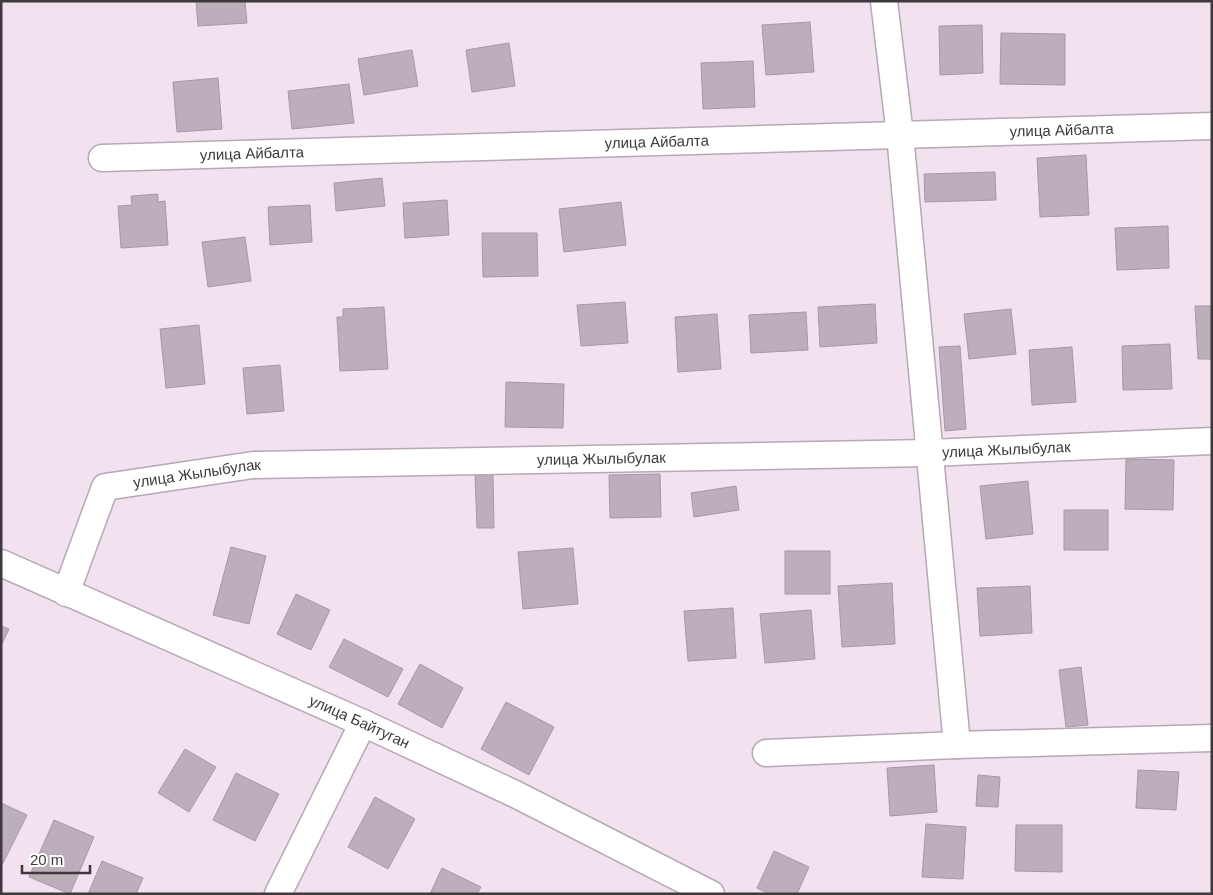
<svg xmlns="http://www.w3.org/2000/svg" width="1213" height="895" font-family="Arial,sans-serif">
<rect width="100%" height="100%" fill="#f2e2f0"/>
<g fill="#bdaebc" stroke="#a698a5">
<polygon points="196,1 245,1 247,23 198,26"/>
<polygon points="810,22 814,72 766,75 762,25"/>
<polygon points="982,25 983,73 940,75 939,26"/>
<polygon points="1001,33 1065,34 1065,85 1000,84"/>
<polygon points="509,43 515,86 472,92 466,50"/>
<polygon points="412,50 418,86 364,95 358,59"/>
<polygon points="753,61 755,107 703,109 701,63"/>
<polygon points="218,78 222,129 177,132 173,82"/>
<polygon points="349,84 354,123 292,129 288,91"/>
<polygon points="1086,155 1089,215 1040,217 1037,158"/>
<polygon points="995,172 996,200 925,202 924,174"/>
<polygon points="382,178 385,206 336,211 334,183"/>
<polygon points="158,194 158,202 165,201 168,245 121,248 118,206 132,205 131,196"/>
<polygon points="447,200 449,235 405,238 403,203"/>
<polygon points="621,202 626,245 564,252 559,209"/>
<polygon points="310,205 312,242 270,245 268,207"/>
<polygon points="1168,226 1169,268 1117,270 1115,228"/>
<polygon points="482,233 537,233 538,276 483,277"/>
<polygon points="245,237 251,281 208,287 202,242"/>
<polygon points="625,302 628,343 581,346 577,305"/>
<polygon points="875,304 877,343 820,347 818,307"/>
<polygon points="1195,306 1212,306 1212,359 1198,359"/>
<polygon points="384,307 388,369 340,371 337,317 343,317 343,309"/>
<polygon points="1011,309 1016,354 969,359 964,314"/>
<polygon points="806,312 808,350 751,353 749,315"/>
<polygon points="717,314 721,369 678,372 675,317"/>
<polygon points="199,325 205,384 166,388 160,329"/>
<polygon points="1170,344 1172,389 1123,390 1122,346"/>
<polygon points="960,346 966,429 945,431 939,347"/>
<polygon points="1072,347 1076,402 1032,405 1029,350"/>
<polygon points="280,365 284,411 247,414 243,368"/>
<polygon points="506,382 564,384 563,428 505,427"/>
<polygon points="1126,459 1174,460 1173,510 1125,509"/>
<polygon points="475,474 493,474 494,528 477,528"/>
<polygon points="660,474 661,517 610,518 609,475"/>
<polygon points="1028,481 1033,534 986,539 980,486"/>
<polygon points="736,486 739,510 694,517 691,493"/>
<rect x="1064" y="510" width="44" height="40"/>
<polygon points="231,547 266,556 249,624 213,615"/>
<polygon points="573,548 578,604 523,609 518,552"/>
<rect x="785" y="551" width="45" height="43"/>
<polygon points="892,583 895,644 842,647 838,586"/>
<polygon points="1030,586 1032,633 980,636 977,588"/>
<polygon points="296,594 330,610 311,650 277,634"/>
<polygon points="733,608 736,658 688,661 684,611"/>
<polygon points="811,610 815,659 765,663 760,614"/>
<polygon points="1,626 9,629 1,646"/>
<polygon points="344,639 403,669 388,697 329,667"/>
<polygon points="420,664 463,688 442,728 398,704"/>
<polygon points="1081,667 1088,725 1066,727 1059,670"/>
<polygon points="506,702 554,727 529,775 481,749"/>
<polygon points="185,749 216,767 189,812 158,793"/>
<polygon points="934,765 937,812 890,816 887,768"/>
<polygon points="1138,770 1179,772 1176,810 1136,808"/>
<polygon points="236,773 279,794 255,841 213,820"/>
<polygon points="978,775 1000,777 998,807 976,806"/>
<polygon points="375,797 415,819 388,869 348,847"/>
<polygon points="1,803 27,815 2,865 1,865"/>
<polygon points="54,820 94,837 70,894 29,877"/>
<polygon points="926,824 966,827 963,879 922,877"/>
<polygon points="1016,825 1062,825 1062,872 1015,871"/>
<polygon points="774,851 809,867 797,894 769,894 757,888"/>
<polygon points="102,861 143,878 136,894 88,894"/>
<polygon points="442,868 481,887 477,894 430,894"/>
</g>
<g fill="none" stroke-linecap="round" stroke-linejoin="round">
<g stroke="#b7a8b5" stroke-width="29">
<g id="street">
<polyline points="884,1 900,135 957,745"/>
<path id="s1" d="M102 158 1212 126"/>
<path id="s2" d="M1 563 363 723 515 794 711 894"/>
<path id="s3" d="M66 593 105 487 253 465 929 453 1212 441"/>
<polyline points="766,753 957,745 1212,738"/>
<polyline points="278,894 363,723"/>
</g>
</g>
<use href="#street" stroke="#fff" stroke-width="26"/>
</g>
<g text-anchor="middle" stroke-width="4" stroke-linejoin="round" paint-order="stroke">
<g font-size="15" fill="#3f393e" stroke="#fff">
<text dy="5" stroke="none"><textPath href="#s1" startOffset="960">улица Айбалта</textPath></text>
<text dy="5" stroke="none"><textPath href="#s1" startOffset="555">улица Айбалта</textPath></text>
<text dy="5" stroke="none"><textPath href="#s1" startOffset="150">улица Айбалта</textPath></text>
<text dy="5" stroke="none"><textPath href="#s3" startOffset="1016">улица Жылыбулак</textPath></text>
<text dy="5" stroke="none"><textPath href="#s3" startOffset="611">улица Жылыбулак</textPath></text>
<text dy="5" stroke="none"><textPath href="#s3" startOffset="206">улица Жылыбулак</textPath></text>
<text dy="5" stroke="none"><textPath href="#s2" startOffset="392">улица Байтуган</textPath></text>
</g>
</g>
<rect width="1213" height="895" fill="none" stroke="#3f393e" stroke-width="5"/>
<path d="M22 865v8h68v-8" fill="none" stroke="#3f393e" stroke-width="2.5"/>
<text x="30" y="865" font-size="15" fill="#3f393e" stroke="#ffffff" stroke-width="4" paint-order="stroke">20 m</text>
</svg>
